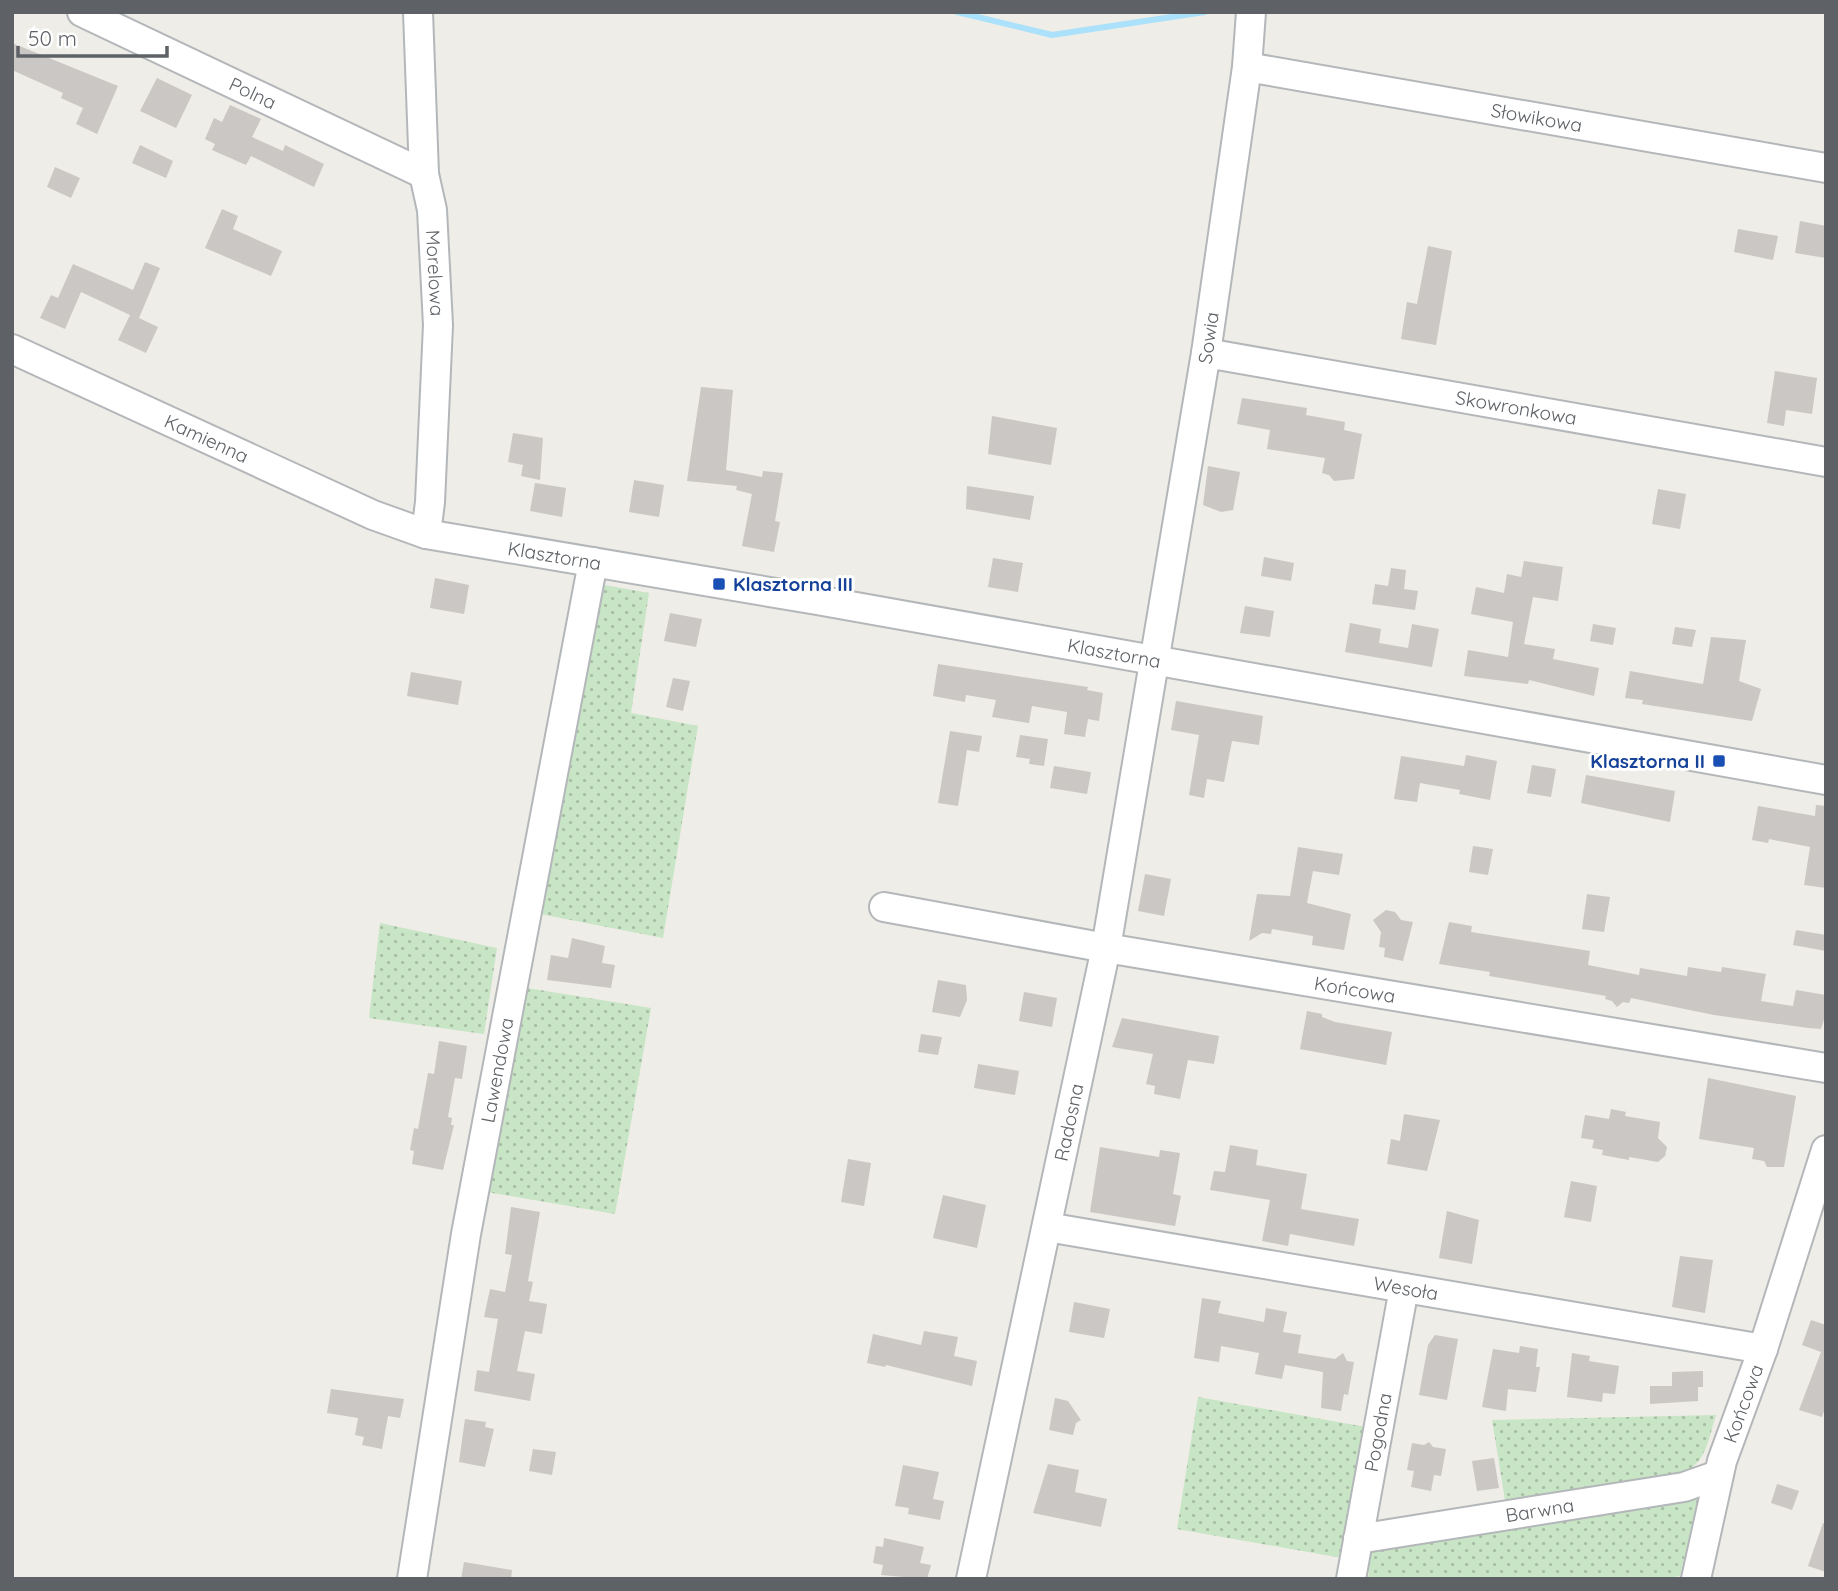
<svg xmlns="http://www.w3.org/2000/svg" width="1838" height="1591" font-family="Quicksand,sans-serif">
<defs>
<pattern id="grass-dots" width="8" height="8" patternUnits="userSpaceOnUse" patternTransform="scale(1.75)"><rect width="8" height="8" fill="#c8e5c5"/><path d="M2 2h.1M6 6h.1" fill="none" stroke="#a6bda4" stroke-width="1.8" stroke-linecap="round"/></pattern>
</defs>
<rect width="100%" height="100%" fill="#efede7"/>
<g fill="url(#grass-dots)">
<polygon points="605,585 649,593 631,713 698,726 663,938 535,913 598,593"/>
<polygon points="380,923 497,948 484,1034 369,1018"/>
<polygon points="521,987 651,1008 615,1214 487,1192"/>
<polygon points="1198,1397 1366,1427 1342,1558 1177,1529"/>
<path d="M1716 1415C1707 1443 1707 1464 1677 1476L1505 1500 1492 1420Z"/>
<polygon points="1701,1490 1680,1576 1663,1579 1368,1579 1372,1546"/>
</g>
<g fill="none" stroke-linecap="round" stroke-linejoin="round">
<polyline stroke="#abe1fb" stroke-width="6" points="957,12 1052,35 1205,12"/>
</g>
<g fill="#cbc7c4">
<polygon points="12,43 118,86 97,134 76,124 83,108 61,98 63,93 12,70"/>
<polygon points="157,78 192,95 176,128 140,111"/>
<polygon points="230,105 261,119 252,137 283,151 285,145 324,164 314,187 251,156 246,165 212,150 215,144 205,139 214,118 222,122"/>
<polygon points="140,145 173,161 166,178 132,163"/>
<polygon points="55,167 80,178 71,198 47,187"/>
<polygon points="222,209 238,216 233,229 282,251 271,276 205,248"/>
<polygon points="1800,221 1826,226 1826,258 1795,253"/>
<polygon points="1738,229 1778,236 1773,260 1734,252"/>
<polygon points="1428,246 1452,251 1436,345 1401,339 1407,302 1417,304"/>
<polygon points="145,262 160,268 139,318 158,327 146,353 118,340 130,315 81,292 65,329 40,318 51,295 58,298 73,264 133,290"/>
<polygon points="1775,371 1817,378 1812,414 1786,410 1784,426 1767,423"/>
<polygon points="701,387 733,390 726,470 762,477 763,471 783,473 775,521 780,522 774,552 742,546 752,494 736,490 737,486 687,481"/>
<polygon points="1242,398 1307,408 1306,415 1345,422 1344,430 1362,434 1354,479 1334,481 1329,475 1322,473 1325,458 1267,449 1270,430 1237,424"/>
<polygon points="992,416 1057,428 1051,465 988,454"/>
<polygon points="513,433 543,438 540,480 521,476 523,465 508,462"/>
<polygon points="1208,466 1240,472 1233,510 1221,512 1203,505"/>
<polygon points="634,480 664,485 659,517 629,512"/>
<polygon points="535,483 566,488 562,517 530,511"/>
<polygon points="967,486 1034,496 1030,520 966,509"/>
<polygon points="1658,489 1686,494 1680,529 1652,524"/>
<polygon points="1264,557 1294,563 1291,581 1261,576"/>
<polygon points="993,558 1023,563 1018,592 988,587"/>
<polygon points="1524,561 1563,567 1558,601 1533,597 1524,644 1555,649 1553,659 1599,668 1594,696 1529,680 1528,684 1464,676 1468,650 1508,657 1513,622 1471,614 1476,587 1504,593 1507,574 1521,577"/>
<polygon points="1391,568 1406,570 1404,589 1418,591 1415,610 1372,604 1375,584 1388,586"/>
<polygon points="435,578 469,585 464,614 430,608"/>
<polygon points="1245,606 1274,611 1270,637 1240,633"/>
<polygon points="670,613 702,619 696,647 664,641"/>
<polygon points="1350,623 1381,629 1379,643 1408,648 1412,624 1439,629 1432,667 1345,652"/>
<polygon points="1593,624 1616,628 1613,645 1590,641"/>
<polygon points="1675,627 1696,630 1692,647 1672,644"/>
<polygon points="1711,637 1746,640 1739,681 1761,689 1752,721 1642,704 1643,700 1625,698 1630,671 1703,684"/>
<polygon points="938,664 1088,687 1087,690 1103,693 1099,721 1088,719 1085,737 1064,734 1067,712 1032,706 1029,723 992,717 996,700 966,695 965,702 933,696"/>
<polygon points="411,672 462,681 458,705 407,696"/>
<polygon points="673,678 690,681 683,711 666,707"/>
<polygon points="1176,701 1263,716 1259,745 1232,741 1224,782 1207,779 1204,798 1189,795 1199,735 1171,730"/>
<polygon points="950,731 982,736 979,752 967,750 958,806 938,803"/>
<polygon points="1020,735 1048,739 1044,766 1029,764 1030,759 1016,757"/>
<polygon points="1466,755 1497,761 1490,800 1459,794 1460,790 1420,783 1417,802 1394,799 1401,756 1464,766"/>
<polygon points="1532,765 1556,769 1551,797 1527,793"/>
<polygon points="1054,766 1091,772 1087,794 1050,788"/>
<polygon points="1586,775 1675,791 1670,822 1581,803"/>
<polygon points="1816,805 1826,806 1826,888 1804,885 1810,847 1769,839 1768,843 1752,840 1758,806 1815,816"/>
<polygon points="1473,846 1493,849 1488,875 1469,872"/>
<polygon points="1298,847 1343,854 1339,875 1313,871 1307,903 1351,914 1344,950 1312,945 1313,936 1272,929 1271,934 1262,933 1249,941 1257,894 1290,896"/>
<polygon points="1145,874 1171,879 1164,916 1138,911"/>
<polygon points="1587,894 1610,897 1604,932 1582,929"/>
<polygon points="1386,910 1395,912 1401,920 1413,922 1403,961 1384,957 1385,948 1379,947 1381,932 1373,920"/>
<polygon points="1449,922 1472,926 1471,932 1590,951 1588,965 1639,975 1640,968 1687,976 1688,967 1721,972 1722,967 1766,974 1761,1001 1793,1006 1796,990 1826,995 1826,1013 1821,1029 1808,1028 1714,1015 1631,998 1629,1003 1623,1002 1617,1007 1612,1001 1605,999 1606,996 1489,976 1490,972 1439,964"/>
<polygon points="1796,930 1826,935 1826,951 1793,945"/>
<polygon points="572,938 605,946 602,963 615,965 611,988 547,980 551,955 568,958"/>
<polygon points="938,980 966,985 967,1000 960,1017 932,1012"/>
<polygon points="1024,992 1057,998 1052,1027 1019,1021"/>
<polygon points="1307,1011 1322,1014 1322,1017 1335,1022 1392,1032 1386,1065 1300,1049"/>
<polygon points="1122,1018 1219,1036 1214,1064 1188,1060 1180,1099 1154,1094 1155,1086 1146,1084 1153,1054 1112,1047"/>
<polygon points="921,1034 942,1037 938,1055 918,1052"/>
<polygon points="439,1041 467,1046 462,1079 455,1078 448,1117 452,1118 451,1125 454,1125 443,1170 412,1164 414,1151 410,1150 414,1128 418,1129 428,1073 434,1074"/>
<polygon points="978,1064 1019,1071 1015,1095 974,1088"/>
<polygon points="1708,1078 1796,1096 1784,1167 1767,1167 1764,1161 1752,1159 1754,1148 1699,1139"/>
<polygon points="1611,1109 1626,1112 1625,1116 1660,1122 1658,1138 1667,1147 1665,1156 1658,1162 1629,1157 1629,1160 1602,1155 1603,1150 1592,1148 1594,1140 1581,1138 1585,1115 1609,1119"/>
<polygon points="1404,1114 1440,1120 1427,1171 1387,1164 1391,1139 1400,1141"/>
<polygon points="1230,1145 1258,1150 1256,1165 1307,1174 1301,1209 1359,1219 1354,1246 1290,1234 1288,1246 1262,1241 1270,1200 1210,1190 1214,1171 1225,1172"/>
<polygon points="1100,1147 1159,1157 1160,1150 1180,1153 1173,1194 1181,1196 1175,1226 1090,1212"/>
<polygon points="848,1159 871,1163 864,1206 841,1202"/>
<polygon points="1571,1181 1597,1186 1591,1222 1564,1217"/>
<polygon points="943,1195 986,1205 977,1248 933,1238"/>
<polygon points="511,1207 540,1212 528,1281 533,1282 529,1301 547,1304 542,1334 525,1331 517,1371 535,1374 530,1401 474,1391 477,1370 489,1372 497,1325 498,1319 484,1317 490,1289 505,1292 512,1255 505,1254"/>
<polygon points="1447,1211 1479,1220 1472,1264 1439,1258"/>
<polygon points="1680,1256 1713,1260 1705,1313 1672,1307"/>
<polygon points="1202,1298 1221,1301 1218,1313 1264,1322 1266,1308 1287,1312 1283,1332 1301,1335 1298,1353 1335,1359 1343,1353 1347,1361 1354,1362 1348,1395 1344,1394 1341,1411 1321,1408 1323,1372 1285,1365 1282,1379 1255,1374 1259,1353 1221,1346 1219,1362 1194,1358"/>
<polygon points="1074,1302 1110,1309 1104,1338 1069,1332"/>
<polygon points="1811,1320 1826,1325 1826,1405 1822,1417 1799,1410 1821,1352 1802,1345"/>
<polygon points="924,1331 958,1337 954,1356 977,1361 972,1386 886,1365 885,1367 867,1363 873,1334 921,1345"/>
<polygon points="1435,1335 1458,1339 1447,1400 1419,1395 1428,1345"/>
<polygon points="1520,1346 1538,1349 1536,1367 1540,1367 1536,1392 1508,1389 1506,1411 1482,1407 1493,1349 1519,1353"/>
<polygon points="1572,1353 1590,1356 1589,1361 1619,1366 1615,1394 1603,1393 1602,1402 1567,1397"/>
<polygon points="1703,1371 1703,1387 1698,1387 1698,1401 1650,1404 1650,1386 1672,1386 1672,1372"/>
<polygon points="331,1389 404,1399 400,1418 388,1416 382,1449 362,1445 364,1437 355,1435 358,1418 327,1413"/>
<polygon points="1055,1398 1068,1401 1081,1420 1076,1423 1073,1435 1049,1430"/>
<polygon points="465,1419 486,1422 485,1427 494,1429 485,1467 459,1462"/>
<polygon points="1429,1442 1433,1447 1446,1449 1441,1476 1434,1475 1431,1491 1411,1487 1414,1471 1407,1470 1412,1443 1424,1445"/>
<polygon points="533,1449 556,1452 552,1475 529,1471"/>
<polygon points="1494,1458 1499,1488 1477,1491 1472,1461"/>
<polygon points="1048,1464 1079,1470 1075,1492 1107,1499 1101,1527 1033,1513"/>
<polygon points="903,1465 939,1472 933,1499 944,1501 940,1520 908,1514 909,1508 895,1506"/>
<polygon points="1777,1484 1799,1491 1792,1510 1771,1503"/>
<polygon points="1823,1523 1826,1524 1826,1572 1808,1566"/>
<polygon points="884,1538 924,1547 920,1563 931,1565 927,1579 881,1575 883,1565 873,1563 876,1546 883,1547"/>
<polygon points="464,1562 512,1570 511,1579 461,1579"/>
</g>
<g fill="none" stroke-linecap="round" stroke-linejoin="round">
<g stroke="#b4b7ba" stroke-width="32">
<g id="minor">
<path id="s1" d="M82 12 424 174"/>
<path id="s2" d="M418 12 424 174 432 210 438 325 430 502 426 534"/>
<path id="s3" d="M1247 67 1826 168"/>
<path id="s4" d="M12 349 373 515 426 534 817 600 1826 780"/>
<path id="s5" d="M1206 353 1826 462"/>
<path id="s6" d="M884 907 1106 948 1826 1068"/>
<path id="s7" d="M1047 1227 1763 1349"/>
<path id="s8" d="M1358 1539 1684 1487 1718 1475"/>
<path id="s9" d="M412 1579 466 1234 593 562"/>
<path id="s10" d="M971 1579 1106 948 1206 353 1247 67 1251 12"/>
<path id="s11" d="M1351 1579 1404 1288"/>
<path id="s12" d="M1696 1579 1722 1461 1763 1349 1826 1150"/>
</g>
</g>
<use href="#minor" stroke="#fff" stroke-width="28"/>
</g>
<g fill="#1a4fb4" stroke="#fff" stroke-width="2.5">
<rect x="712" y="577" width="14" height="14" rx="3.5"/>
<rect x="1712" y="754" width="14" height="14" rx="3.5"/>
</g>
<g text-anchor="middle" stroke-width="6" stroke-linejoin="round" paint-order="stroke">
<g font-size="19" fill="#5e6266" stroke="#fff">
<text dy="7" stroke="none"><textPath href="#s1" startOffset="189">Polna</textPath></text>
<text dy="7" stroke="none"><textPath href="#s3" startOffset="294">Słowikowa</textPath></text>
<text dy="7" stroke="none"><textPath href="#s2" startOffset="262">Morelowa</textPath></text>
<text dy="7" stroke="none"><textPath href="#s10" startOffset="1264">Sowia</textPath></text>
<text dy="7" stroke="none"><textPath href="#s5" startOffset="315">Skowronkowa</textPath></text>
<text dy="7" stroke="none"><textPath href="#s4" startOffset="214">Kamienna</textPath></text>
<text dy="7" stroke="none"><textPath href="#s4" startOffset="584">Klasztorna</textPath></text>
<text dy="7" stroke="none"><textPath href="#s4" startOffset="1152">Klasztorna</textPath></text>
<text dy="7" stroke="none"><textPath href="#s6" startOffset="478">Końcowa</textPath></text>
<text dy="7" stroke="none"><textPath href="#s9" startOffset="516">Lawendowa</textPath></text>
<text dy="7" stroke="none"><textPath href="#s10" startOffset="467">Radosna</textPath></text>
<text dy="7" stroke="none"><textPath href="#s7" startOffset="364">Wesoła</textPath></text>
<text dy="7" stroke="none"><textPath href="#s12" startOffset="182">Końcowa</textPath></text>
<text dy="7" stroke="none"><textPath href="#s11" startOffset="149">Pogodna</textPath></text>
<text dy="7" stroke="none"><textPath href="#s8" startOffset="184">Barwna</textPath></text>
</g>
<g font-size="19" font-weight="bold" fill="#164399" stroke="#fff" text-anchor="start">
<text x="733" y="591">Klasztorna III</text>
<text x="1705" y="768" text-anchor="end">Klasztorna II</text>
</g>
</g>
<rect width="1838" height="1591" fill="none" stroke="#5e6266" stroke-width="28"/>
<path d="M18 46v10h149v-10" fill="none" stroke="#5e6266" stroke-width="3.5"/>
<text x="28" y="46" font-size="21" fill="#5e6266" stroke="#ffffff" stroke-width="5" paint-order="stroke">50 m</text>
</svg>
